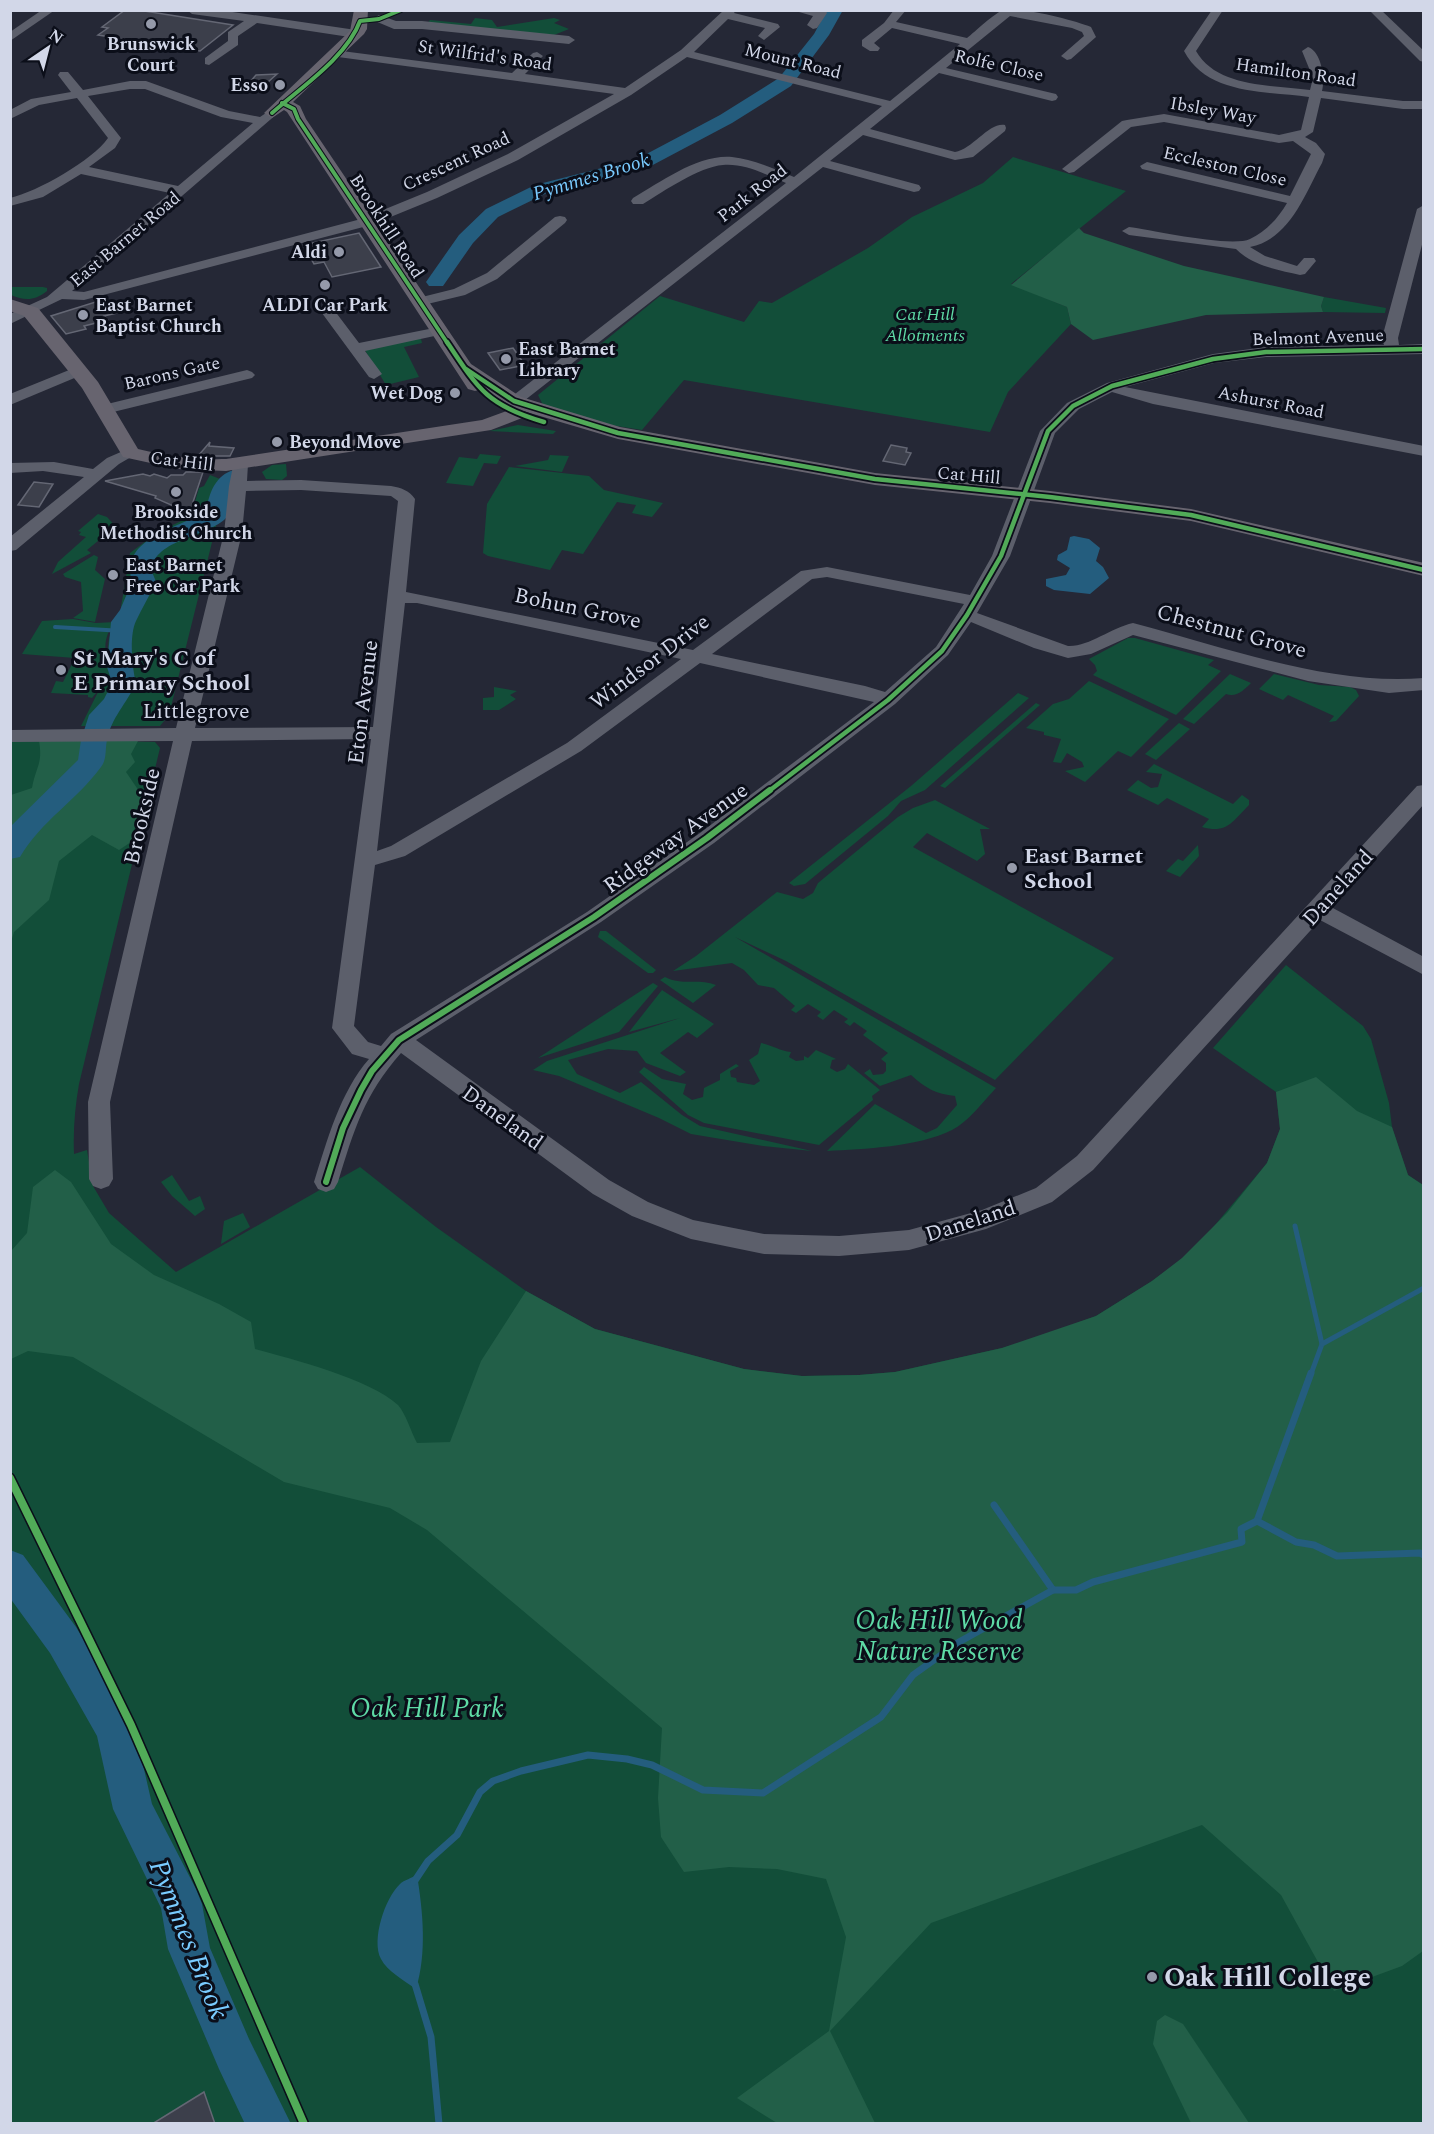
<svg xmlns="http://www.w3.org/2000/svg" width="1434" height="2134" font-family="Spectral,serif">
<rect width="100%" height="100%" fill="#252836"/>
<g fill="#124e39">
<polygon points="475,18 492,20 497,27 554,18 560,20 554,23 569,29 554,35 427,24 430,20 471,24"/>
<polygon points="1013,157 1126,191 1011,284 1067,307 1071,324 1008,392 990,432 684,380 642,430 604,424 544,407 538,395 660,296 744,322 759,301 772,303 868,248 912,217 983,183"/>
<path d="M11 287H43L47 288V291C34 301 25 301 11 295Z"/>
<polygon points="1324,297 1386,308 1385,313 1323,312 1321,306"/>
<polygon points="420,335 422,343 404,347 419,377 386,385 363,347"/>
<polygon points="518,425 556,431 553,434 489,431"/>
<polygon points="480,454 501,456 497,464 484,463 473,486 446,483 459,457 477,459"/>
<polygon points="550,455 569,456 562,472 515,466 548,460"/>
<polygon points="286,464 287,476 282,480 266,479 262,472 272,465"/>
<polygon points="509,467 589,476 604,490 663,503 652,517 632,513 636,505 617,502 583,554 562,550 550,570 488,556 483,553 487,504"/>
<path d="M210 475 225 481 226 486 169 715 160 726H81L98 692 108 682 113 672 92 698 88 697V695L51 693 56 681 63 682 75 658 22 654 42 621 73 619 96 623 116 622C102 635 103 656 112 672 107 653 105 635 119 620L124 619 127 607H121L130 553 158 532 194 515 203 507 195 502 199 488 204 486Z"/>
<polygon points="98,514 107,517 118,529 109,537 104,536 87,550 91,553 52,574 58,562 86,537 79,535 81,532 78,531"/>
<polygon points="94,555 98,557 95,570 105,579 95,622 73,618 83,611 81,582 65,577 63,574"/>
<polygon points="1128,638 1135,638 1214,660 1208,665 1221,671 1176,715 1093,675 1097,671 1095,665 1089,659"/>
<path d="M1230 674 1251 683C1244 690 1236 698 1226 694L1194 724 1183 719Z"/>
<polygon points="1274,674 1319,685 1350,687 1356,690 1359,696 1336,721 1329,722 1334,716 1288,695 1283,700 1259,689"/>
<polygon points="1089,681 1169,719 1131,757 1118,751 1085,782 1065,771 1084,767 1082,762 1067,753 1061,763 1053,762 1061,739 1044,735 1044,732 1026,728 1053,704 1069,699"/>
<polygon points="494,687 517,691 510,695 516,699 499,710 483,710 483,698 494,697"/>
<polygon points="1018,693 1029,698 925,790 901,801 888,816 805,884 794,886 789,883 911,786"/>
<polygon points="1036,703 1040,705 945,788 940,786"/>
<polygon points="1179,723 1190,729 1156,760 1145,754"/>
<path d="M78 740 155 742 160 748 79 1084C75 1107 73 1130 74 1154L87 1150 93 1186 109 1213 176 1272 360 1167 436 1227 526 1291 595 1329 744 1369 802 1376 859 1375 895 1372 1002 1348 1045 1335 1096 1316 1152 1281 1182 1259 1205 1237 1267 1163 1280 1129 1276 1092 1213 1048 1286 965 1363 1026 1371 1039 1389 1103 1392 1127 1408 1175 1423 1185V2123H11V741Z"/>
<path d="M1154 764 1233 804 1242 795 1249 800V805C1232 822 1227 834 1202 827L1209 819 1167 798 1158 805 1127 790 1138 780 1151 788 1158 787 1162 774 1146 772Z"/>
<path d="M935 800 990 829H980L985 854 977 861 927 833 913 847 1114 958 995 1080 786 961 735 937 996 1088C983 1102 968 1122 952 1130 918 1147 864 1149 827 1151L875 1104 926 1133 937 1128 957 1105 955 1096C936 1094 925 1088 911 1075L880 1086 864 1073 870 1069 873 1075 883 1074 886 1071V1063L881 1059 888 1053 863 1035 867 1031 854 1022 850 1026 844 1022 848 1019 834 1010 823 1020 817 1016 821 1012 808 1004 796 1013 791 1010 795 1006 774 988 758 985 744 970 732 963 673 971 696 956 777 892 803 899 813 893 818 883 898 817 913 808Z"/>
<polygon points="1198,845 1199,856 1180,877 1166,871 1178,859 1183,861"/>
<polygon points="600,931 606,931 656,970 653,973 648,973 598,937"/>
<path d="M665 977C682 986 699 978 716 985L693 1003 660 980Z"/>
<polygon points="653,983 658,986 619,1032 538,1058"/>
<polygon points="662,990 714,1024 697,1038 688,1032 660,1053 686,1072 680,1076 646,1063 637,1051 608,1049 568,1060 577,1074 620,1093 641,1082 682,1115 700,1126 812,1151 763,1146 691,1134 659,1118 559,1076 533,1070 547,1061 680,1018 629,1032"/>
<path d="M761 1043C772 1045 780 1051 791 1052L789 1057 796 1061 804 1060V1056L808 1058 816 1050 836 1059 832 1060 830 1068 837 1072 845 1069 848 1064 880 1090 872 1096 873 1100 819 1145 704 1123 688 1115 639 1072 644 1067 662 1079 686 1084 683 1094 692 1100 703 1097 704 1088 720 1080V1074L736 1064 739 1066 730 1071 731 1077 736 1078 737 1082 754 1085 760 1081 749 1060 758 1054Z"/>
<polygon points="172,1175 189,1201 200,1196 205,1209 195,1216 172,1196 161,1182"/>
<polygon points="243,1213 250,1227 221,1244 224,1221"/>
</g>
<g fill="#225f48">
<polygon points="1079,228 1084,233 1184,266 1324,297 1321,306 1323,312 1206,315 1093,340 1071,324 1067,307 1011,285"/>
<path d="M39 741H138L131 754 135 762 126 772 143 797 131 842 119 850 92 835 59 861 49 900 14 932 11 942V795L32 788C36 766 43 764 39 741Z"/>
<path d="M1316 1077 1357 1111 1392 1127 1408 1175 1423 1185V1951L1402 1966 1334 1991 1281 1895 1202 1825 931 1923 830 2031 875 2123H777L737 2098 829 2031 846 1937 826 1879 777 1869 729 1867 684 1872 661 1837 658 1798 662 1728 427 1530 390 1508 284 1482 73 1357 28 1351 11 1359V1251L27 1233 33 1187 55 1170 71 1182 111 1244 154 1275 219 1304 251 1322 255 1349C292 1359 370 1379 398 1405 406 1414 411 1432 417 1443L450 1442 481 1361 526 1291 595 1329 744 1369 802 1376 859 1375 895 1372 1002 1348 1096 1316 1152 1281 1182 1258 1227 1213 1267 1163 1280 1129 1276 1092Z"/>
<polygon points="1165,2015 1183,2024 1249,2123 1191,2123 1153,2044 1157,2021"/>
</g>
<g fill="#245d7e">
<polygon points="1074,536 1089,539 1100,548 1096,561 1103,567 1109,578 1090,594 1054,590 1046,586 1046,579 1066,575 1070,568 1057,560 1058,555 1067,550 1070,537"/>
<path d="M417 1875C423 1912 427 1953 416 1989 405 1981 387 1971 381 1959 371 1940 385 1898 400 1884 404 1880 412 1878 417 1875Z"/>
</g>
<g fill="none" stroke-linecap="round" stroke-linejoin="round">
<polyline stroke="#245d7e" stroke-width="4" points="55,627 123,631"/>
<g stroke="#245d7e" stroke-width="5">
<polyline points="1295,1226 1322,1344 1311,1374"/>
<polyline points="1322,1344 1424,1288"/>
</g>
<g stroke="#245d7e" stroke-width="7">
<polyline points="994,1505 1053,1590"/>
<polyline points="1257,1521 1311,1373"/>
<polyline points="414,1882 428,1861 457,1835 480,1792 493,1781 521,1771 588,1755 627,1759 652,1765 703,1790 763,1793 881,1717 913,1675 959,1642 1053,1590 1076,1590 1093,1582 1242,1542 1241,1529 1257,1521 1296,1542 1314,1545 1337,1556 1420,1553 1424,1555"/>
<polyline points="415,1984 431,2037 439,2124"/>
</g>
<g fill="#245d7e" fill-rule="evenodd">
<polygon points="827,10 843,10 829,35 791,86 732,123 649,167 547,193 498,217 473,243 443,286 429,286 426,282 459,235 486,209 535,185 637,159 720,115 779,78 814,34"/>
<path d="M234 470 242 472 245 477C241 483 233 489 231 495 228 502 231 512 226 518 209 536 154 540 152 569 151 572 155 578 156 582 150 595 142 608 136 621 129 635 132 668 136 683 127 703 111 718 107 740 105 749 107 760 101 767 77 800 41 821 20 857L10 859V827L78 760 81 740 89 715 104 699 112 683 107 667 111 622 120 610 132 582C119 538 178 529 206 511 209 494 215 475 234 470Z"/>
<polygon points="10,1550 23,1555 76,1627 129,1716 135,1730 152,1804 196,1889 202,1904 210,1948 249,2039 291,2124 245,2124 219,2069 168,1949 161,1908 113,1809 97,1736 50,1653 10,1598"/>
</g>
</g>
<g fill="#3c3f4b" stroke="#646774" stroke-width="1.5">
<polygon points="125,10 138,10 233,25 200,51 98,35 108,28 102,27"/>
<polygon points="277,74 258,91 244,89 256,75"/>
<polygon points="359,233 381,267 332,277 324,262 314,264 303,245"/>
<polygon points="105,299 117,313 104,316 108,320 84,326 86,329 66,334 51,316"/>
<polygon points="513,348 525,365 500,370 488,353"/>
<polygon points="210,442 209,446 234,448 230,456 198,456"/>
<polygon points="891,445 907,448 906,452 911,453 905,465 883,461"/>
<polygon points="186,472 203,472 191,508 185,511 155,498 156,496 105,481 143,474 150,476 154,474 167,478 171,475 183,475"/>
<polygon points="34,482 53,484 39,507 18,505"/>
<polygon points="204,2092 215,2124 152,2124"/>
</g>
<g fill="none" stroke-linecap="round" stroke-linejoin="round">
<g fill="#5c5f6b" fill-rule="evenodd">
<polygon points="42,10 55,10 10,41 10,32"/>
<polygon points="187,10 219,10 356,30 362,34 356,38 257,23 238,36 238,45 209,65 205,64 205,58 228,41 228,32 244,21 192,14"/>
<path d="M724 10H736L734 13 778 24 780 27 764 40 758 36 765 28 728 19 694 52 890 101 960 44 892 28 874 43 880 48 878 51H870L862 46V40L884 23 894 10H906L896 22 967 38C975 32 995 12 1004 10 1022 7 1074 20 1091 27L1096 37 1071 59 1067 60 1061 56 1084 36 1082 32 1072 28 1010 16 946 68 1056 94 1058 97 1056 100 1052 101 939 73 870 129 955 152C973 149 989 122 1005 125L1006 128 1005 131 973 157 955 160 863 135 830 161 919 185 921 188 919 191 914 192 823 167 520 404H508L506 401 786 183C767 175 745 163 723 165 699 167 664 191 643 204H633L631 201 633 198C661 182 698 154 732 157 753 159 774 169 794 177L882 106 687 57 631 95 518 160 437 198 371 225 84 300 62 299 10 324V314L47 297 170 193 81 174 43 197 10 206V198C37 192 93 160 108 138L77 98 39 105 10 119V110L31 99 71 92 58 75 60 72H68L83 90 130 81H146L229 111 260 117 272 109 278 113 72 291 84 292 361 219 427 192 508 154 614 94 338 57 334 56V50L512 73 533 53 537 52 543 56 525 74 625 88 681 50ZM130 89H145L221 117 253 123 178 186 89 167 115 148 121 138 88 96Z"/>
<polygon points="792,10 825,10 827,13 817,28 813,29 807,25 813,16"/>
<path d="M1212 10H1223L1196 51C1217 88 1273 85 1310 90L1313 78 1302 51 1308 47C1322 52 1325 79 1322 91L1403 101H1424V109H1403L1321 98 1313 132 1305 137 1316 143 1325 154 1322 163C1305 194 1290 239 1250 247L1265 256 1297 266 1304 258H1314L1316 261 1305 274 1300 275C1278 270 1253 266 1236 249L1129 235 1122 231 1129 227C1153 230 1231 248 1250 239 1266 232 1279 217 1287 203L1142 169 1140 166 1147 162 1290 196 1311 154 1293 141 1279 143 1164 122 1131 127 1074 172 1069 173 1062 169 1122 121 1127 120 1164 114 1279 135 1301 130 1309 97C1265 91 1207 95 1184 51Z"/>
<polygon points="1369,10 1381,10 1424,51 1424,62 1420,61"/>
<polygon points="379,15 396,21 422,21 569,36 575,40 569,44 422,29 394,29 375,21 373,19"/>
<path d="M1424 205V237L1398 338 1399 345 1424 344V354L1266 357 1214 363 1125 387 1424 446V456L1153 404 1112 392 1079 409 1055 433 1010 556 977 613 1068 646C1089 647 1110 628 1133 623 1225 647 1328 686 1424 678V690L1389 693 1308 681 1133 635 1091 654 1068 658 1034 648 971 622 948 655 895 704 714 843 601 922 416 1040 609 1180 648 1202 693 1220 764 1234 839 1236 909 1230 982 1210 1036 1188 1077 1156 1417 786 1424 785V804L1331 907 1424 957V975L1320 920 1093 1170 1052 1202 986 1229 909 1250 839 1256 764 1254 691 1239 632 1216 593 1194 401 1053C364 1095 354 1130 338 1182L334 1189 326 1192 318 1189 314 1182C327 1141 340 1092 369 1059L352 1054 332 1028 371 739 192 741 110 1102 113 1179 109 1186 101 1189 93 1186 89 1179 88 1102 173 741 10 742V730L176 728 224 533 229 486 234 461 240 459 248 464 247 481 301 480 391 486C401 488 409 490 415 499L406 592 693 650 801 571 827 567 970 595 992 556 1040 431 1067 403 1107 383 1213 354 1266 347 1384 345 1382 338 1417 209ZM301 490 391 496 398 501 373 727 195 728 242 533 246 491ZM827 577 964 604 936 647 885 692 865 686 712 654 812 579ZM405 603H417L681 659 567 743 391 846 377 851ZM700 663 874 702 700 833 587 912 391 1034 381 1046 368 1042 354 1026 375 865 405 856 581 751Z"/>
<polygon points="560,216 565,217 567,220 565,223 497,279 465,295 419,306 412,302 414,299 454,289 487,273 555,217"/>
<polygon points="326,305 331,306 359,343 439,327 446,331 439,335 365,351 382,374 374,379 369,377 319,309"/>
<polygon points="79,366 87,371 84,374 10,405 10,394"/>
<polygon points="247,370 252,372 255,375 252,378 105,414 97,409 99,406"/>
<polygon points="130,448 138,453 119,464 16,550 10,551 10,537 84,477 43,471 10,473 10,463 54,462 93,469 107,458"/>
</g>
<path fill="#67646f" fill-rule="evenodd" d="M354 10H368L367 29 364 34 293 102 300 106 306 119 471 364 521 397 620 427 875 473 1050 491 1191 509 1424 563V576L1191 521 1050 503 875 485 618 439 523 411 525 414 522 418 491 430 226 471 178 469 123 457 82 388 24 316 10 311V299L38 308 98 382 138 449C167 456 196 460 226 459L482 420 515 408 482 389 475 391 468 389 287 112 284 110 272 118 264 113 350 31Z"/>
<g stroke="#0b0e19" stroke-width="6">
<g id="cycleway-far3">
<polyline points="282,103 294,109 298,119 448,344"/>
<path d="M272 113C300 88 347 57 360 21L379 19 401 10"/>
</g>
</g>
<g stroke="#0b0e19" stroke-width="8">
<g id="cycleway-far2">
<path d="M447 342C478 389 488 406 544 422"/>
<polyline points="466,369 514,401 618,433 875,479 1050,497 1191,515 1424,570"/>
<polyline points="769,791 888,700 942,651 967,615 1001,556 1048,431 1073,406 1112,386 1213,359 1266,352 1424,349"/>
</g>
</g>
<g stroke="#0b0e19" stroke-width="10">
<polyline id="cycleway-far1" points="326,1182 343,1128 361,1090 372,1071 399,1040 594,917 707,838 770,790"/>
</g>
<g stroke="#0b0e19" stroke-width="11">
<polyline id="cycleway" points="10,1478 131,1725 304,2124"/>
</g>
<use href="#cycleway-far3" stroke="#51ab58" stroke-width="4"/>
<use href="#cycleway-far2" stroke="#51ab58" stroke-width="4.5"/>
<use href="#cycleway-far1" stroke="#51ab58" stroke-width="6"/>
<use href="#cycleway" stroke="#51ab58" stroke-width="8"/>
</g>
<g fill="#959aaa" stroke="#0b0e19" stroke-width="2">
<circle cx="151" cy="24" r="6"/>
<circle cx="280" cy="85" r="6"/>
<circle cx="339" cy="252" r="6"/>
<circle cx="325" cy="285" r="6"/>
<circle cx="83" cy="315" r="6"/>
<circle cx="506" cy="359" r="6"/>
<circle cx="455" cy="393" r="6"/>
<circle cx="277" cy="442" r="6"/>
<circle cx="176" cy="492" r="6"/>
<circle cx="113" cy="575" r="6"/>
<circle cx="61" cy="670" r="6"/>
<circle cx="1012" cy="868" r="6"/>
<circle cx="1152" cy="1977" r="6"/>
</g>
<g text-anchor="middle" stroke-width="6" stroke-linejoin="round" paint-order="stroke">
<g font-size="18" font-weight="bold" fill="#d2d7e8" stroke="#0b0e19" text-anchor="start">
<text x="151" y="50" text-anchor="middle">Brunswick<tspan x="151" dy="21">Court</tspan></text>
<text x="268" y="91" text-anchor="end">Esso</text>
<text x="327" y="258" text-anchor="end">Aldi</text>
<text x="95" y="311">East Barnet<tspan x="95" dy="21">Baptist Church</tspan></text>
<text x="325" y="311" text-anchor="middle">ALDI Car Park</text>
<text x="518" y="355">East Barnet<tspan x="518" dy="21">Library</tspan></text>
<text x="443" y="399" text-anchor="end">Wet Dog</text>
<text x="289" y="448">Beyond Move</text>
<text x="176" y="518" text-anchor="middle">Brookside<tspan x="176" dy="21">Methodist Church</tspan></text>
<text x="125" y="571">East Barnet<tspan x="125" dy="21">Free Car Park</tspan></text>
</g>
<g font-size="18" fill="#d2d7e8" stroke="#0b0e19">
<text transform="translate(485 55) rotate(8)" y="6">St Wilfrid's Road</text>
<text transform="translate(793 61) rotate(14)" y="6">Mount Road</text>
<text transform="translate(999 65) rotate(13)" y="6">Rolfe Close</text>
<text transform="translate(1296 72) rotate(8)" y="6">Hamilton Road</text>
<text transform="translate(1213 110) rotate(10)" y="6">Ibsley Way</text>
<text transform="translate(456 161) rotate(-25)" y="6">Crescent Road</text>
<text transform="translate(1225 166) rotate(13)" y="6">Eccleston Close</text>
<text transform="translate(752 193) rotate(-38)" y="6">Park Road</text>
<text transform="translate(387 226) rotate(57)" y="6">Brookhill Road</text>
<text transform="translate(125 239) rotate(-40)" y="6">East Barnet Road</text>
<text transform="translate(1318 337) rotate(-2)" y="6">Belmont Avenue</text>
<text transform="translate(172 373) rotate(-13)" y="6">Barons Gate</text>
<text transform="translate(1271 402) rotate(11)" y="6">Ashurst Road</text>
<text transform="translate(182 461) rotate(7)" y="6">Cat Hill</text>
<text transform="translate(969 475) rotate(5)" y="6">Cat Hill</text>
</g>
<g font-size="18" font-style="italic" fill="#5edba6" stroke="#0b0e19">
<text x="925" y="320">Cat Hill<tspan x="925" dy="21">Allotments</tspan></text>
</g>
<g font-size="20" font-style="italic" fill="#79cbff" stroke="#0b0e19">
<text transform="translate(591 176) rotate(-17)" y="7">Pymmes Brook</text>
</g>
<g font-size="22" fill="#d2d7e8" stroke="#0b0e19">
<text transform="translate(578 607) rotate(12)" y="8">Bohun Grove</text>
<text transform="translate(1232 630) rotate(15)" y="8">Chestnut Grove</text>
<text transform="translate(649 661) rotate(-37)" y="8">Windsor Drive</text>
<text transform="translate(362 702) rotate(-83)" y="8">Eton Avenue</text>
<text x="196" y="718">Littlegrove</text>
<text transform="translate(141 816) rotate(-77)" y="8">Brookside</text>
<text transform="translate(675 837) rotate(-36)" y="8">Ridgeway Avenue</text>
<text transform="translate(1337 887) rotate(-48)" y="8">Daneland</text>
<text transform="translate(503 1117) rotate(36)" y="8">Daneland</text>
<text transform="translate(970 1220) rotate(-18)" y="8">Daneland</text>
</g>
<g font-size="22" font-weight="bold" fill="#d2d7e8" stroke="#0b0e19" text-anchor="start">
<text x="73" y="665">St Mary's C of<tspan x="73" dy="25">E Primary School</tspan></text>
<text x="1024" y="863">East Barnet<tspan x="1024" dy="25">School</tspan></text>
</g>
<g font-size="27" font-style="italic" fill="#5edba6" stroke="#0b0e19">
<text x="939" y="1629">Oak Hill Wood<tspan x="939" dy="31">Nature Reserve</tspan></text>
<text x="427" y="1717">Oak Hill Park</text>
</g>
<g font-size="27" font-weight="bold" fill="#d2d7e8" stroke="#0b0e19" text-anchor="start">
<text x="1164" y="1986">Oak Hill College</text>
</g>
<g font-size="28" font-style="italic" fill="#79cbff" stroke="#0b0e19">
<text transform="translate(190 1939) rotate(68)" y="10">Pymmes Brook</text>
</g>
</g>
<rect width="1434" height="2134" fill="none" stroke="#d2d7e8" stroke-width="24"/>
<g transform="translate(48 48) rotate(35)" stroke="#0b0e19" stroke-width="4.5" paint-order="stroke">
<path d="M0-4.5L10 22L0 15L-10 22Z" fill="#d2d7e8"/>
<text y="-9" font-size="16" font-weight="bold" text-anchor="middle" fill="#d2d7e8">N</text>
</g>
</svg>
